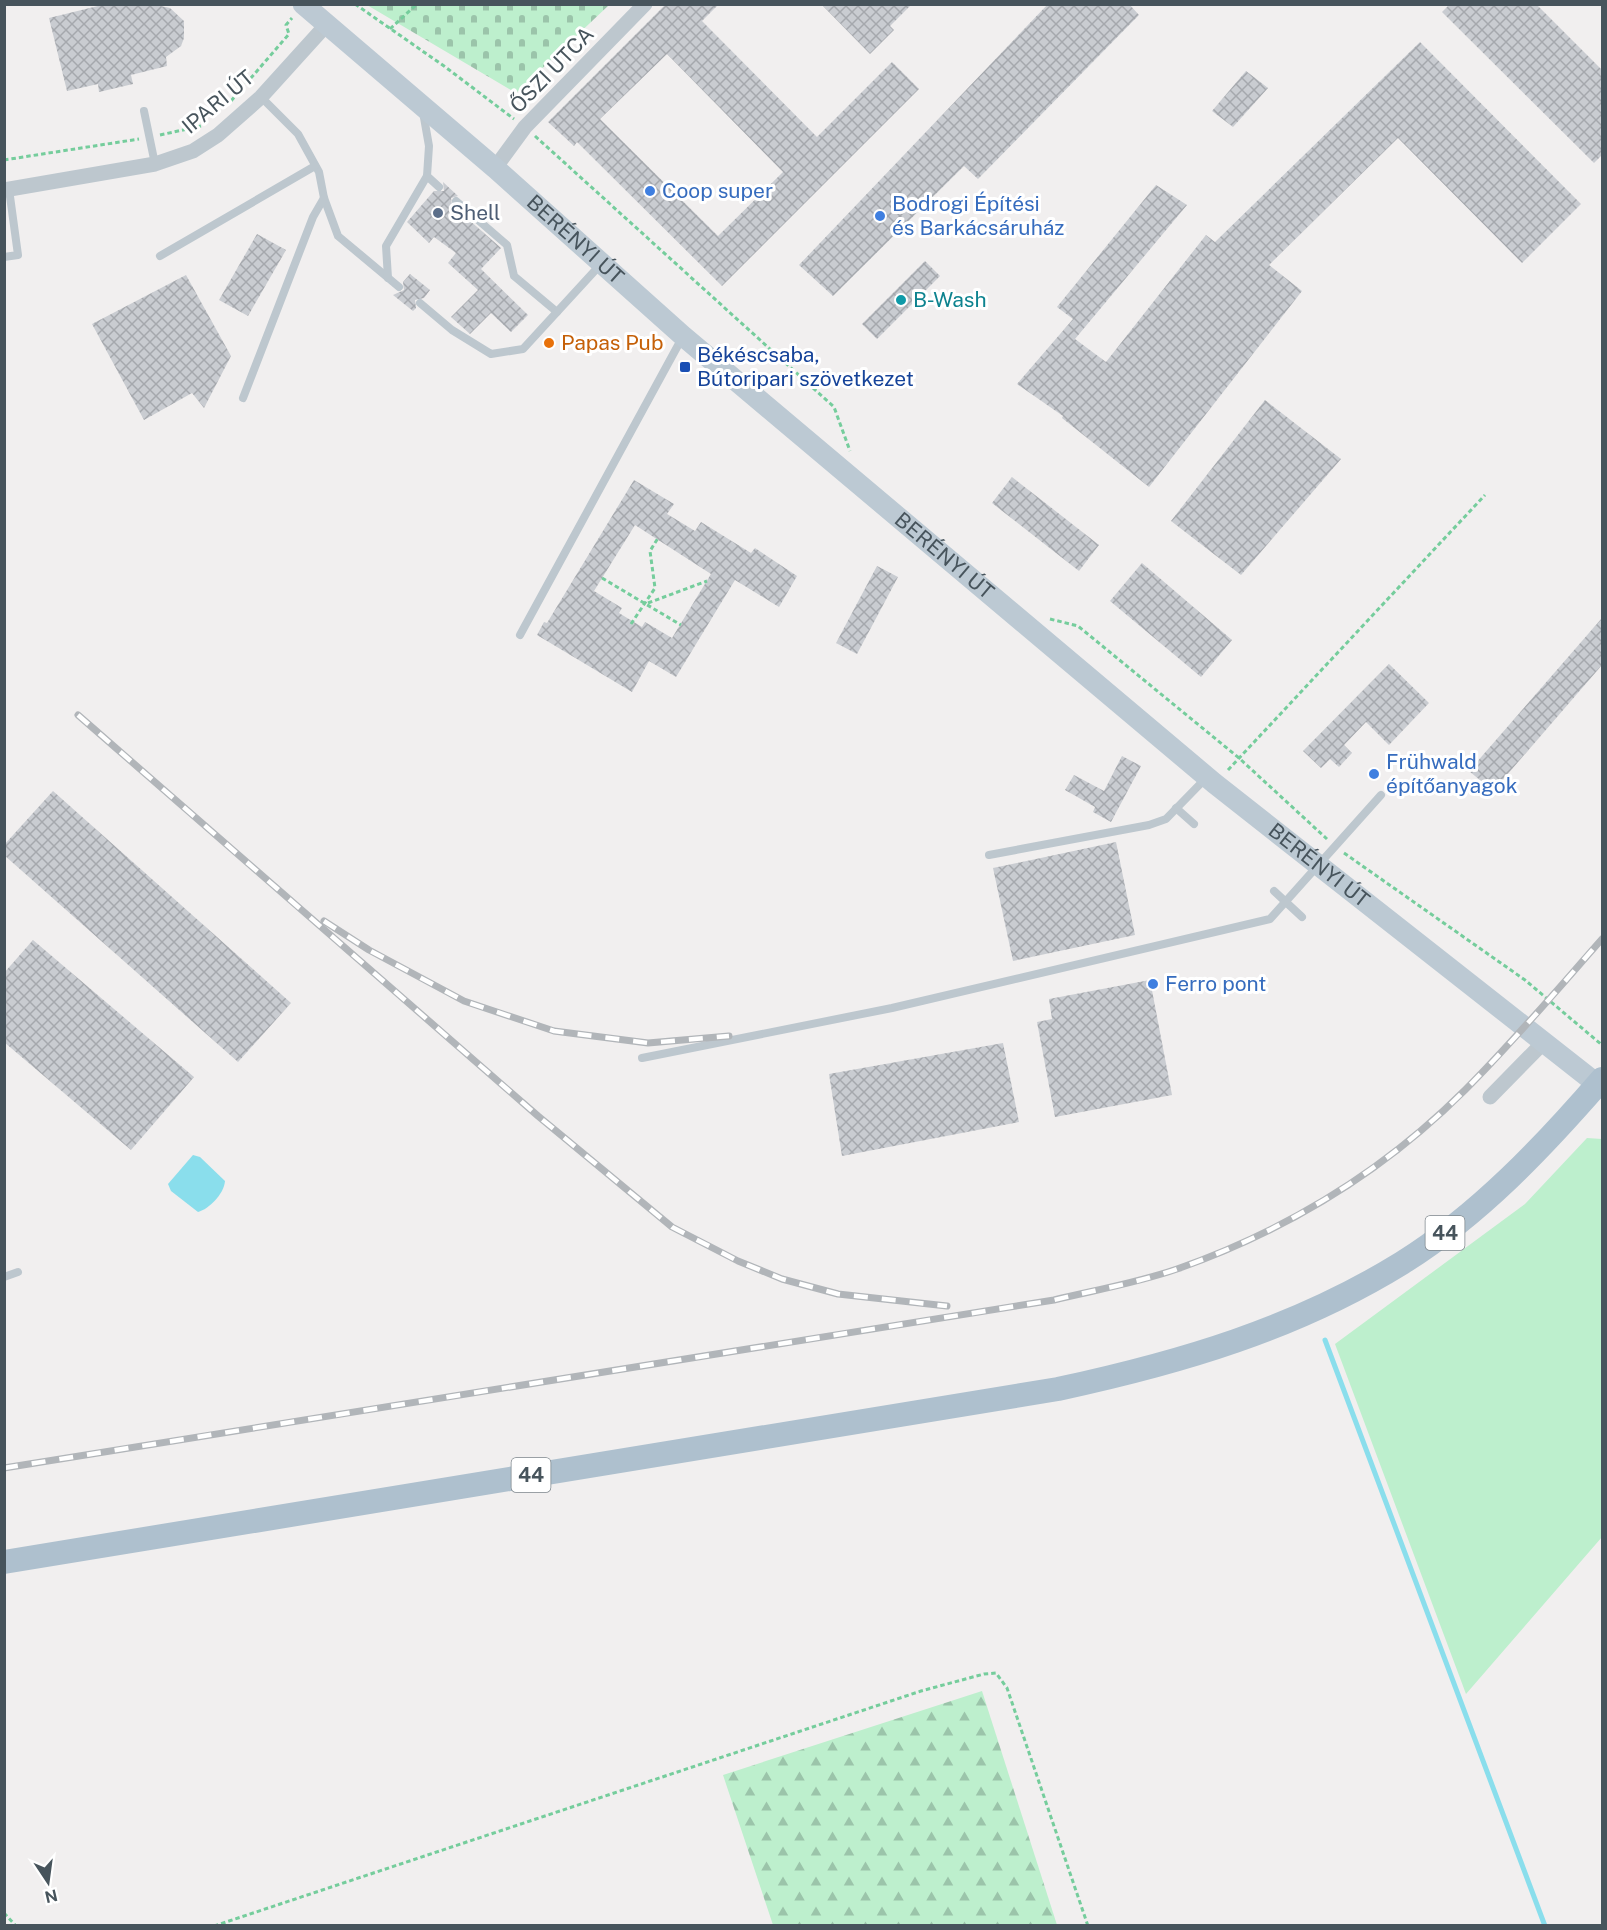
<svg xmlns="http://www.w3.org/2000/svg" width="1607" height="1930" font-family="'Public Sans',sans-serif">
<defs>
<pattern id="forest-firs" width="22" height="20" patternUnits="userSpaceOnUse" patternTransform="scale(1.5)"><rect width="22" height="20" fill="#bdefcd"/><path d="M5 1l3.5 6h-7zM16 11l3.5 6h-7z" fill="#9bc4aa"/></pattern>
<pattern id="cemetery-stones" width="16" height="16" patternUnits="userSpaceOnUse" patternTransform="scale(1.5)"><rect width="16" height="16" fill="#bdefcd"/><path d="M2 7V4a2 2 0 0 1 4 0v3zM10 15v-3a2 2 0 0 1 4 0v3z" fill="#9bc4aa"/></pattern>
<pattern id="building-cross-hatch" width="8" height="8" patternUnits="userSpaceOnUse" patternTransform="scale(1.5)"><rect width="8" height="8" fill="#c9ccd1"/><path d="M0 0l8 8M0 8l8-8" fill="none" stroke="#a5a8ad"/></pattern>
</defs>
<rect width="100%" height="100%" fill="#f1efef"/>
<polygon fill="#bdefcd" points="1587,1138 1602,1139 1602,1537 1466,1694 1335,1344 1525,1204"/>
<polygon fill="url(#forest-firs)" points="982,1691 1057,1925 773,1925 723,1775"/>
<polygon fill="url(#cemetery-stones)" points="367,5 609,5 516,93"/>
<path fill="#8adeec" d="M193 1155 200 1157 225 1181C224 1194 209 1209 198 1212L171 1191 168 1184Z"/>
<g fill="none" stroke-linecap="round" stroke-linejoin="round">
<polyline stroke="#8adeec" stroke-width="5" points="1325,1340 1545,1926"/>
</g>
<g fill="url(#building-cross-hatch)" fill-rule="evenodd">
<polygon points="106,4 151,4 170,8 184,21 184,38 181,46 166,57 167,66 131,75 133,84 99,92 98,84 67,91 49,18"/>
<path d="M666 4H719L702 21 817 137 892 62 919 89 722 286 577 142 574 146 548 122ZM667 54 783 172 718 236 600 119Z"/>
<polygon points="821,4 912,4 890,26 894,30 870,54"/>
<polygon points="1048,4 1129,4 1139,15 978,179 964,166 833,296 799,265"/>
<polygon points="1450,4 1536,4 1602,70 1602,155 1594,163 1442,12"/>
<polygon points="1420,42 1581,204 1522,263 1398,138 1269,265 1302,291 1149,487 1062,418 1063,416 1017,384 1073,319 1057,307 1156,185 1187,205 1075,339 1106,362 1206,235 1215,242"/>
<polygon points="1246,71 1268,88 1233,127 1212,111"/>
<polygon points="443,182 458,196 451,198 452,205 501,248 481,269 528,315 511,332 491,313 470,334 451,317 478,290 448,263 456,253 434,237 429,243 407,222 434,191 444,191"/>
<polygon points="257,234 286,250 248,316 219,300"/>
<polygon points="925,261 940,276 877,339 862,324"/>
<polygon points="410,274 430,290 424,298 415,300 416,308 413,311 393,295 404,290 403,282"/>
<polygon points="186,275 231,356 204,408 192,393 144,420 92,324"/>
<polygon points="1265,400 1341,459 1241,575 1171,521"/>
<polygon points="1012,477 1099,545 1079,571 992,503"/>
<path d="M634 480 674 504 667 514 695 531 701 522 751 553 755 548 797 576 779 607 735 580 676 677 649 661 632 692 537 635 544 622 547 623ZM635 525 711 574 672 638 645 622 642 627 619 613 622 608 594 591Z"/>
<polygon points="1142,563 1232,640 1201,677 1110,601"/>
<polygon points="877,566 898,577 857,654 836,643"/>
<polygon points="1602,618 1602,665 1493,791 1469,771"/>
<polygon points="1389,664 1429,703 1389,745 1366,722 1344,745 1352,753 1339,767 1330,759 1321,768 1303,751"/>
<polygon points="1122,756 1141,766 1111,822 1093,812 1095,807 1065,790 1074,775 1104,791"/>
<polygon points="53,791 291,1003 238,1062 4,855 4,845"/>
<polygon points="1116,842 1135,935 1013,961 993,868"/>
<polygon points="33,940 194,1077 131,1150 4,1042 4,973"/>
<polygon points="1150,980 1172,1095 1055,1117 1037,1022 1052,1019 1049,999"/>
<polygon points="1003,1043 1019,1122 842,1156 829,1074"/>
</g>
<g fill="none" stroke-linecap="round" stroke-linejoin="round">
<g stroke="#75cd9c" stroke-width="3" stroke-dasharray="4.5 3" stroke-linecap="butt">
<polyline points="355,4 444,66 514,119"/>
<polyline points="390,29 417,4"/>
<polyline points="231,101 289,34 286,25 292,18"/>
<polyline points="160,135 201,126"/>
<polyline points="535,136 834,407 850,451"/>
<polyline points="4,160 139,139"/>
<polyline points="602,578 681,625"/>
<polyline points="648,603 707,581"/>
<polyline points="1050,619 1078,626 1239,758 1327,839"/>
<polyline points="631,624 655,588 650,551 658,538"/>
<polyline points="1228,770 1485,495"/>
<polyline points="1344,853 1525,980 1602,1045"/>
<polyline points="4,1913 16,1926"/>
<polyline points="214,1926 921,1691 984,1674 996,1673 1007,1688 1088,1926"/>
</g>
<g stroke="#bdc7ce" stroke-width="8">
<polyline points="261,97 298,134 319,172 324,198 338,236 399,287"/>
<polyline points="144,111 155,164"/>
<polyline points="423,112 429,146 427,176 439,187"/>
<polyline points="456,201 507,245 514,276 557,312"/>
<polyline points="160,256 315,166"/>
<polyline points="4,257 18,255 9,189"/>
<polyline points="388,278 386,246 427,176"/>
<polyline points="420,303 452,330 491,354 523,349 601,264"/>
<polyline points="243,398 313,217 324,198"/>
<polyline points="520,635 682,338"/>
<polyline points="1176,808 1194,824"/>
<polyline points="989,855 1149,825 1166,819 1206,778"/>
<polyline points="1274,891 1302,917"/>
<polyline points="642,1058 892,1008 1270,919 1381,795"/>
<polyline points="4,1277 18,1272"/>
</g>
<g stroke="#bdc7ce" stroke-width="15">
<polyline points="495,168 525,127 645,4"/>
<polyline points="4,190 155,164 193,151 218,135 261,97 328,23"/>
<polyline points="1490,1097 1543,1043"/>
</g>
<path stroke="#bcc9d3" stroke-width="21" id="s1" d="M303 4 495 168 683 336 1214 783 1602 1088"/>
<path stroke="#aec0ce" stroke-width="24" d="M4 1562 1058 1389C1179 1363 1295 1329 1402 1263 1479 1215 1543 1147 1602 1079"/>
<g stroke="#b1b5b9" stroke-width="7">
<g id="rail">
<polyline points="78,715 538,1116 672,1227 738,1261 782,1279 838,1294 947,1306"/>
<polyline points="324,921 369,950 464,1001 554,1031 648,1043 729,1036"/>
<path d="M4 1468 1054 1300C1095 1290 1137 1283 1177 1269 1285 1231 1384 1171 1465 1090 1513 1042 1557 990 1602 939"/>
</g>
</g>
<use href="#rail" stroke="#fff" stroke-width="4.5" stroke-dasharray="14" stroke-linecap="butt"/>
</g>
<g fill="#3f7fe0" stroke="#fff" stroke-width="2">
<circle cx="650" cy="191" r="6"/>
<circle cx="880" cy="216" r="6"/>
<circle cx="1374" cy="774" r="6"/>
<circle cx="1153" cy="984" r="6"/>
</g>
<circle fill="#5c6f8a" stroke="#fff" stroke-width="2" cx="438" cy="213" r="6"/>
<circle fill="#0f9aa8" stroke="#fff" stroke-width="2" cx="901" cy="300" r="6"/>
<circle fill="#e8710a" stroke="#fff" stroke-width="2" cx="549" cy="343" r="6"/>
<rect fill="#1a4fb4" stroke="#fff" stroke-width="2" x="679" y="361" width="12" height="12" rx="3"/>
<g text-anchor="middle" stroke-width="6" stroke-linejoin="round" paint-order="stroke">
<g fill="#fff" stroke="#7e878d" stroke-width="1.5">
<rect x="1425.5" y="1216" width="39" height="34" rx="4.5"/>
<rect x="511.5" y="1458" width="39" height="34" rx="4.5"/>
</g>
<g font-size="20" font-weight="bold" fill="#47545c">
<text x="1445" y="1240">44</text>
<text x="531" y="1482">44</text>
</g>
<g font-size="21" fill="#47545c" stroke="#fff">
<text transform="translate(552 70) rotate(-46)" y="7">ŐSZI UTCA</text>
<text transform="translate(218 102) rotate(-40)" y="7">IPARI ÚT</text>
<text dy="7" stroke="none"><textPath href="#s1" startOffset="360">BERÉNYI ÚT</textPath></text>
<text dy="7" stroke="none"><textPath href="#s1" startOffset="846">BERÉNYI ÚT</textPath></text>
<text dy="7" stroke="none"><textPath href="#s1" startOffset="1332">BERÉNYI ÚT</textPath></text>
</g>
<g font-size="21" fill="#366cbe" stroke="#fff" text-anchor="start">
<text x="662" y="198">Coop super</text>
<text x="892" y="211">Bodrogi Építési<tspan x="892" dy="24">és Barkácsáruház</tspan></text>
<text x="1386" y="769">Frühwald<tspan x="1386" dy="24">építőanyagok</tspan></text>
<text x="1165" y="991">Ferro pont</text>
</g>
<g font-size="21" fill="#4e5e75" stroke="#fff" text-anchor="start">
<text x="450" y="220">Shell</text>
</g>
<g font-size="21" fill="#0d838f" stroke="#fff" text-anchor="start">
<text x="913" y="307">B-Wash</text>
</g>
<g font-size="21" fill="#c56008" stroke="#fff" text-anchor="start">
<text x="561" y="350">Papas Pub</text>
</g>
<g font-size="21" fill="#164399" stroke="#fff" text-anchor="start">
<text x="697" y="362">Békéscsaba,<tspan x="697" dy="24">Bútoripari szövetkezet</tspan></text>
</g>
</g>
<rect width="1607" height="1930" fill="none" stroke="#47545c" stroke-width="12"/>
<g transform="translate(48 1882) rotate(167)" stroke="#ffffff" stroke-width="4.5" paint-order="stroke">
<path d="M0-4.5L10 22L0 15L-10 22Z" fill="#47545c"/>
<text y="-9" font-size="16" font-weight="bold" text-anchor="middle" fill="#47545c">N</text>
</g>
</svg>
